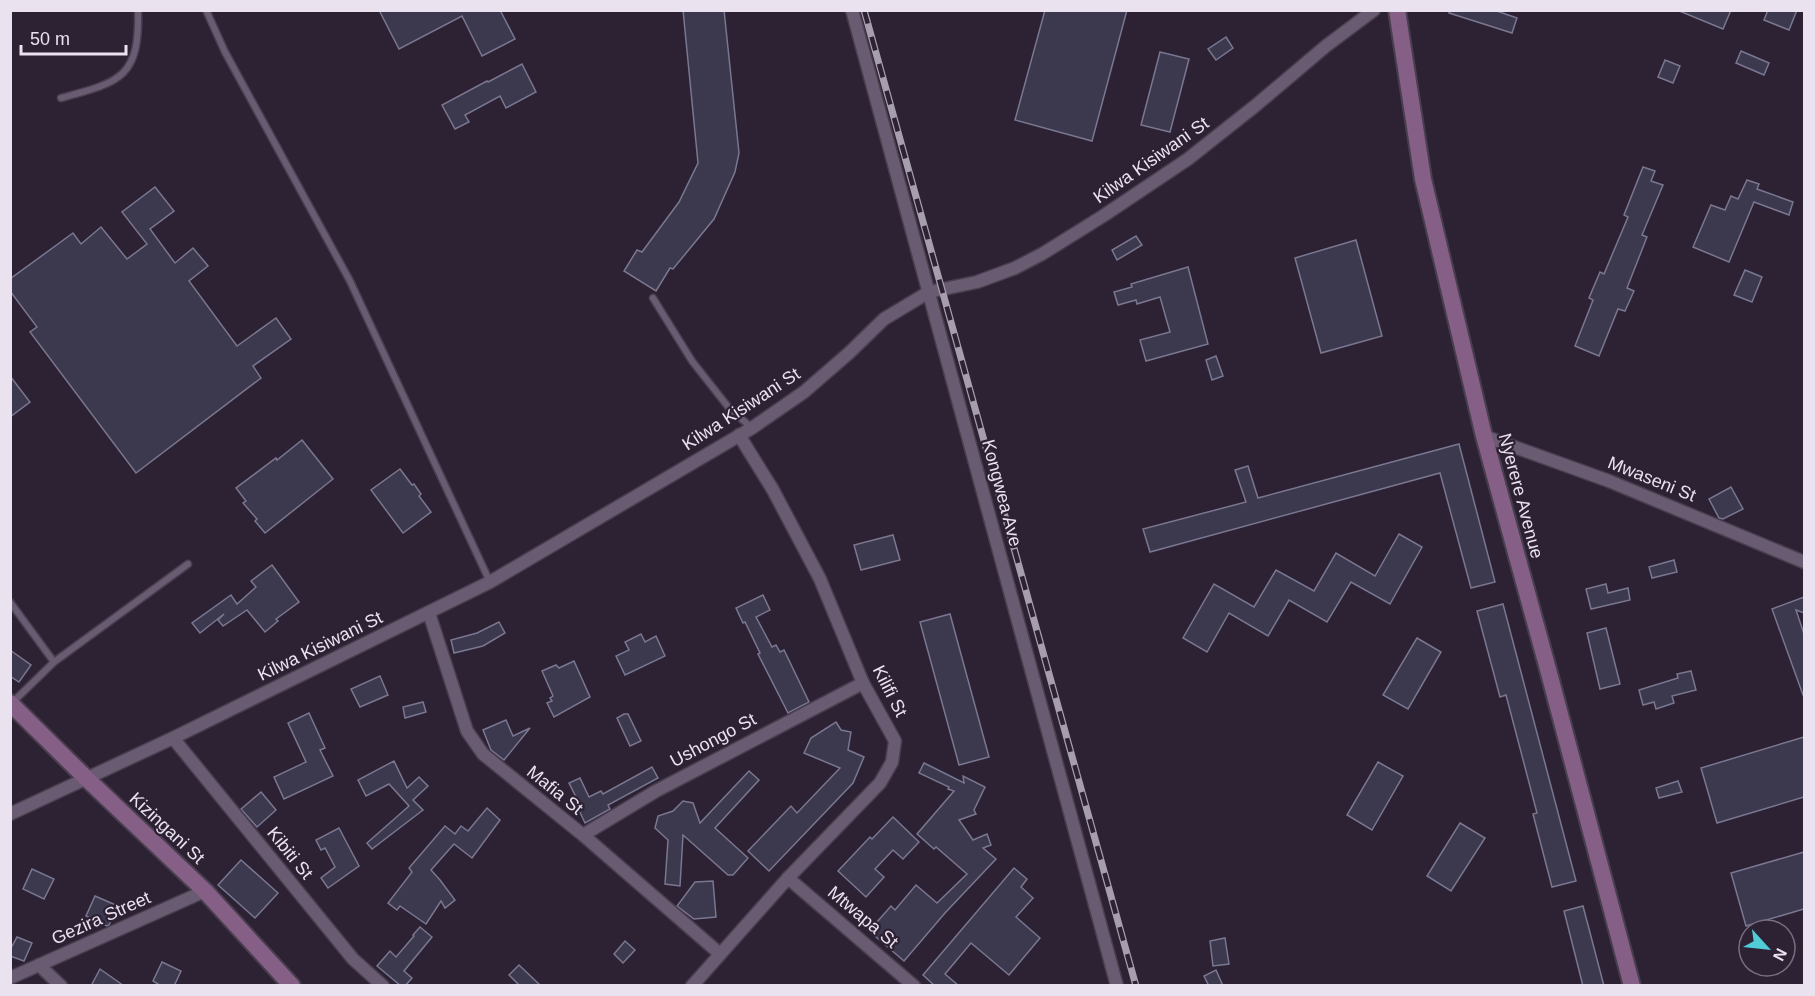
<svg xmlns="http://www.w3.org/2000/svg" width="1815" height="996" font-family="Helvetica,sans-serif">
<rect width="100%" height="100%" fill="#2d2134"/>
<g fill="#3c384e" stroke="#7a7790" stroke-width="1.5">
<polygon points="379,10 500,10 515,39 482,56 462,16 399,49"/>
<polygon points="683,10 724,10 739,153 735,172 714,219 673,269 670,268 656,291 624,271 637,250 642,252 679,202 698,163"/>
<polygon points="1045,10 1127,10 1092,141 1015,120"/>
<polygon points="1450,10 1494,10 1517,18 1512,33 1449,13"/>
<polygon points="1677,10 1731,10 1723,29"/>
<polygon points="1768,10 1797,10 1789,30 1764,20"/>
<polygon points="1226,37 1233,48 1216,60 1208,49"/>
<polygon points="1741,51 1769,63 1764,75 1736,63"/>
<polygon points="1160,52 1189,59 1170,132 1141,125"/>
<polygon points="1665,60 1680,66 1673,83 1658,77"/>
<polygon points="522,64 536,92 506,108 500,96 465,115 469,122 455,129 442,105 487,81 488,82"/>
<polygon points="1643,167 1655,171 1651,181 1663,185 1642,235 1647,237 1627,288 1634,291 1625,311 1618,309 1599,356 1575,346 1593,300 1589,298 1600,272 1604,274 1628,217 1624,215"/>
<polygon points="1747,180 1759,184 1757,189 1793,202 1789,215 1754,202 1729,262 1693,247 1711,205 1725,210 1731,196 1738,199"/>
<polygon points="155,187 174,211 150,229 175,263 193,248 208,266 189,281 237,346 276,318 291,339 253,366 261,378 136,473 30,332 37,327 10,291 10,279 73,233 81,244 101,227 127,259 147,244 122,212"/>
<polygon points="1136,236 1142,245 1117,260 1112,250"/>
<polygon points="1356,240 1382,336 1321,353 1295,258"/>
<polygon points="1188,267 1208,344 1146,361 1140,340 1170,332 1160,297 1137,304 1136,300 1118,305 1114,292 1132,287 1131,284"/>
<polygon points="1745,270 1762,277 1752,302 1734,295"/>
<polygon points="1216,356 1223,376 1212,380 1206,360"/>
<polygon points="10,376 30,402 10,417"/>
<polygon points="302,440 333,479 265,533 255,521 257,519 243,503 246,501 236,488 276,458 277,460"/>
<polygon points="1459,444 1495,582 1471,588 1440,473 1150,552 1143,529 1246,502 1235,470 1248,466 1258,498"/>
<polygon points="400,469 412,485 414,484 421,494 419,496 431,512 403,533 371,490"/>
<polygon points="1731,487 1743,509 1723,519 1719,518 1709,499"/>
<polygon points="1399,534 1422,547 1390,604 1351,582 1327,622 1289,600 1268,636 1229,613 1207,652 1183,638 1214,584 1254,607 1276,570 1314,591 1336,553 1375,576"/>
<polygon points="893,535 900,560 861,570 854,545"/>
<polygon points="1674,560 1677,572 1652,578 1649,567"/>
<polygon points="272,565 299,602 276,619 278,621 265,632 247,610 223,626 218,620 224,614 200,633 192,623 231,595 237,604 256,587 251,581"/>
<polygon points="1606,584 1608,593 1628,588 1630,600 1591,609 1586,589"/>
<polygon points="763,595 770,610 756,617 772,647 776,645 780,652 784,650 809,702 788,713 758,654 760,653 745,622 743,623 736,608"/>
<polygon points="1804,597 1804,613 1796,610 1804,634 1804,695 1803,695 1772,609"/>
<polygon points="1503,604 1576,881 1552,887 1533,814 1537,813 1506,695 1500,697 1477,611"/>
<polygon points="950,614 989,757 959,765 920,622"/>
<polygon points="499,622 505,633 483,646 454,653 451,640 477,633"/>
<polygon points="1606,628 1620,684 1600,689 1587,633"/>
<polygon points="641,634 645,642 656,636 665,656 625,675 616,656 629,650 625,642"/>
<polygon points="1417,638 1441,652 1408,709 1383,695"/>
<polygon points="10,650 31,665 19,682 10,676"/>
<polygon points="574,661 590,697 554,717 547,703 552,701 550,698 553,696 542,671 556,665 559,668"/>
<polygon points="1691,671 1696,690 1672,696 1674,703 1656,709 1654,702 1643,705 1639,690 1678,678 1677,674"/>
<polygon points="380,676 388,695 360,707 351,689"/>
<polygon points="423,702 426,712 405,718 403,707"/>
<polygon points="309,713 325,748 320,750 333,776 284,799 274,777 306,762 288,723"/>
<polygon points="624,714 628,714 641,741 630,746 617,718"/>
<polygon points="506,720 513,736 530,728 504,760 491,750 483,730"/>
<polygon points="836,722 841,730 851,732 848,750 864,757 853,783 769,871 748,851 791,806 797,813 840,768 804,753 811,738"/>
<polygon points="1804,737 1804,797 1717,823 1701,768"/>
<polygon points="394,761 407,788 419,777 428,786 413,800 423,810 372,849 367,843 409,806 389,784 366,796 358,780"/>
<polygon points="1378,762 1403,776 1372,830 1347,815"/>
<polygon points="924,763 964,783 963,776 985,787 974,810 976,814 959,820 973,840 987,834 991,845 983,848 996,859 945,913 904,961 869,931 891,906 895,910 916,885 937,903 967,874 936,847 934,849 917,834 954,791 948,789 949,787 919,773"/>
<polygon points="652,767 658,778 608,805 610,809 585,823 576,804 579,803 569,783 580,778 589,797 601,791 603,794"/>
<polygon points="749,771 759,780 715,828 748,858 733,875 728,875 683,835 680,886 665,884 668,840 655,828 658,816 673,811 683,801 693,803 700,823"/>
<polygon points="1678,781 1682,792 1659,798 1656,788"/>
<polygon points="261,792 276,810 257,827 241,809"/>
<polygon points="487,808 500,820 472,858 454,844 431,870 440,880 455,900 445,908 441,901 426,924 400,906 397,910 388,903 412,872 409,868 445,826 455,834 461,826 468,831"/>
<polygon points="893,817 919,842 903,859 893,850 875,869 884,877 866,897 838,871 870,837 872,839"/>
<polygon points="1460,823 1485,838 1451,891 1427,876"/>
<polygon points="339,828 359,866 328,888 321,878 335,867 325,848 321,850 316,840"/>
<polygon points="1804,852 1804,909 1746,926 1731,873"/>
<polygon points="241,860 278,893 255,918 218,885"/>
<polygon points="1014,868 1027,879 1021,887 1033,898 1016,917 1040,938 1009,975 971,943 945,974 959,986 935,986 923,975"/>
<polygon points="32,869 54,879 44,899 23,889"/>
<polygon points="713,881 716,917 694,919 677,906 695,882"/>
<polygon points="95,896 118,906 109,925 107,926 86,916"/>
<polygon points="1583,906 1604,986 1583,986 1564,911"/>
<polygon points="420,927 432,937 404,971 412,978 405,986 401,986 377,966 390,951 396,957 414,936 413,935"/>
<polygon points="17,937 32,943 24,961 10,956 10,950"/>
<polygon points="1225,938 1229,964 1213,966 1210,941"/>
<polygon points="625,941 635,950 623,963 614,954"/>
<polygon points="162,962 181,971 174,986 161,986 153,981"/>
<polygon points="519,965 541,986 520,986 509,975"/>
<polygon points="100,969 124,986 91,986"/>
<polygon points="1216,970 1223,986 1209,986 1204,976"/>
</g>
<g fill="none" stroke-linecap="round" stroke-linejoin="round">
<g stroke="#483e4e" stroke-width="9">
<g id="lane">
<polyline points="206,10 225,52 350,281 490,582"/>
<path d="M61 98C120 82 140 78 138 10"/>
<polyline points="653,298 692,361 729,408 752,428"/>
<polyline points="10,602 54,662"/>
<polyline points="12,703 54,662 188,564"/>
</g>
</g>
<g stroke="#483e4e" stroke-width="15">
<g id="street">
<polyline points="852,10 1117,986"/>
<polyline points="1484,436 1609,481 1804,562"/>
<polyline points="429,613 467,731 483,754 583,835 719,953"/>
<polyline points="173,738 353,959 383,986"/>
<polyline points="10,814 173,738 490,582 752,428 804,392 849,353 884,319 929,292 977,282 1015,268 1042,254 1103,216 1188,159 1255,106 1326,46 1374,10"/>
<polyline points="583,835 656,791 863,683"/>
<polyline points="788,878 914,986"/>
<polyline points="39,965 61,986"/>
<polyline points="10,978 205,891"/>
<polyline points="692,986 788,878 880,783 892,762 895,741 863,683 820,579 773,490 739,435"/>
</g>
</g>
<g stroke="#483e4e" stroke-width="20">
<g id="secondary">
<polyline points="1397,10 1423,179 1484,436 1549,673 1632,986"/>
<polyline points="10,703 86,778 205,891 292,986"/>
</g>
</g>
<use href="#lane" stroke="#695b71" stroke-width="6"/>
<use href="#street" stroke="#695b71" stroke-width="12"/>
<use href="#secondary" stroke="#855f85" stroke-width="16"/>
<g stroke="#a79ead" stroke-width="7">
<polyline id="rail" points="864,10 1136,986"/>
</g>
<use href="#rail" stroke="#2d2134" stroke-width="4.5" stroke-dasharray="14" stroke-linecap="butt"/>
</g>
<g text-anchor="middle" stroke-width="4.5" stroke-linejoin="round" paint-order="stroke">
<g font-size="18" fill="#eae2ef" stroke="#2d2134">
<text transform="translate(1151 160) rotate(-35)" y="6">Kilwa Kisiwani St</text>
<text transform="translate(741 409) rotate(-33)" y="6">Kilwa Kisiwani St</text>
<text transform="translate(1652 479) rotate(22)" y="6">Mwaseni St</text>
<text transform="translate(1002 493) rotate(75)" y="6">Kongwea Ave</text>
<text transform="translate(1521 496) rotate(75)" y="6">Nyerere Avenue</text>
<text transform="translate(320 646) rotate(-26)" y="6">Kilwa Kisiwani St</text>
<text transform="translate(890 691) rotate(63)" y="6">Kilifi St</text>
<text transform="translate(713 740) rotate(-28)" y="6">Ushongo St</text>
<text transform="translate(555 790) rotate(39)" y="6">Mafia St</text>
<text transform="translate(167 828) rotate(43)" y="6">Kizingani St</text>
<text transform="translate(290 853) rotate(51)" y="6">Kibiti St</text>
<text transform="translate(863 917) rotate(40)" y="6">Mtwapa St</text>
<text transform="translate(101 918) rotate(-24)" y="6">Gezira Street</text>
</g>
</g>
<rect width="1815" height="996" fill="none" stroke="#eae2ef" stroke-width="24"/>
<g transform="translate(1767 948) rotate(117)"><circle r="28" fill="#2d2134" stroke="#796e7f" stroke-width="1.5"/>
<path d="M0-4.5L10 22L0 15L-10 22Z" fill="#52cbd8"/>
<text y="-9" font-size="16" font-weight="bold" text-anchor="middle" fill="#eae2ef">N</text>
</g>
<path d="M21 45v9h105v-9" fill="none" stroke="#eae2ef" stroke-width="3"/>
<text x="30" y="45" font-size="18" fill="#eae2ef" stroke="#2d2134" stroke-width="4.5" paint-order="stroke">50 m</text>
</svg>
